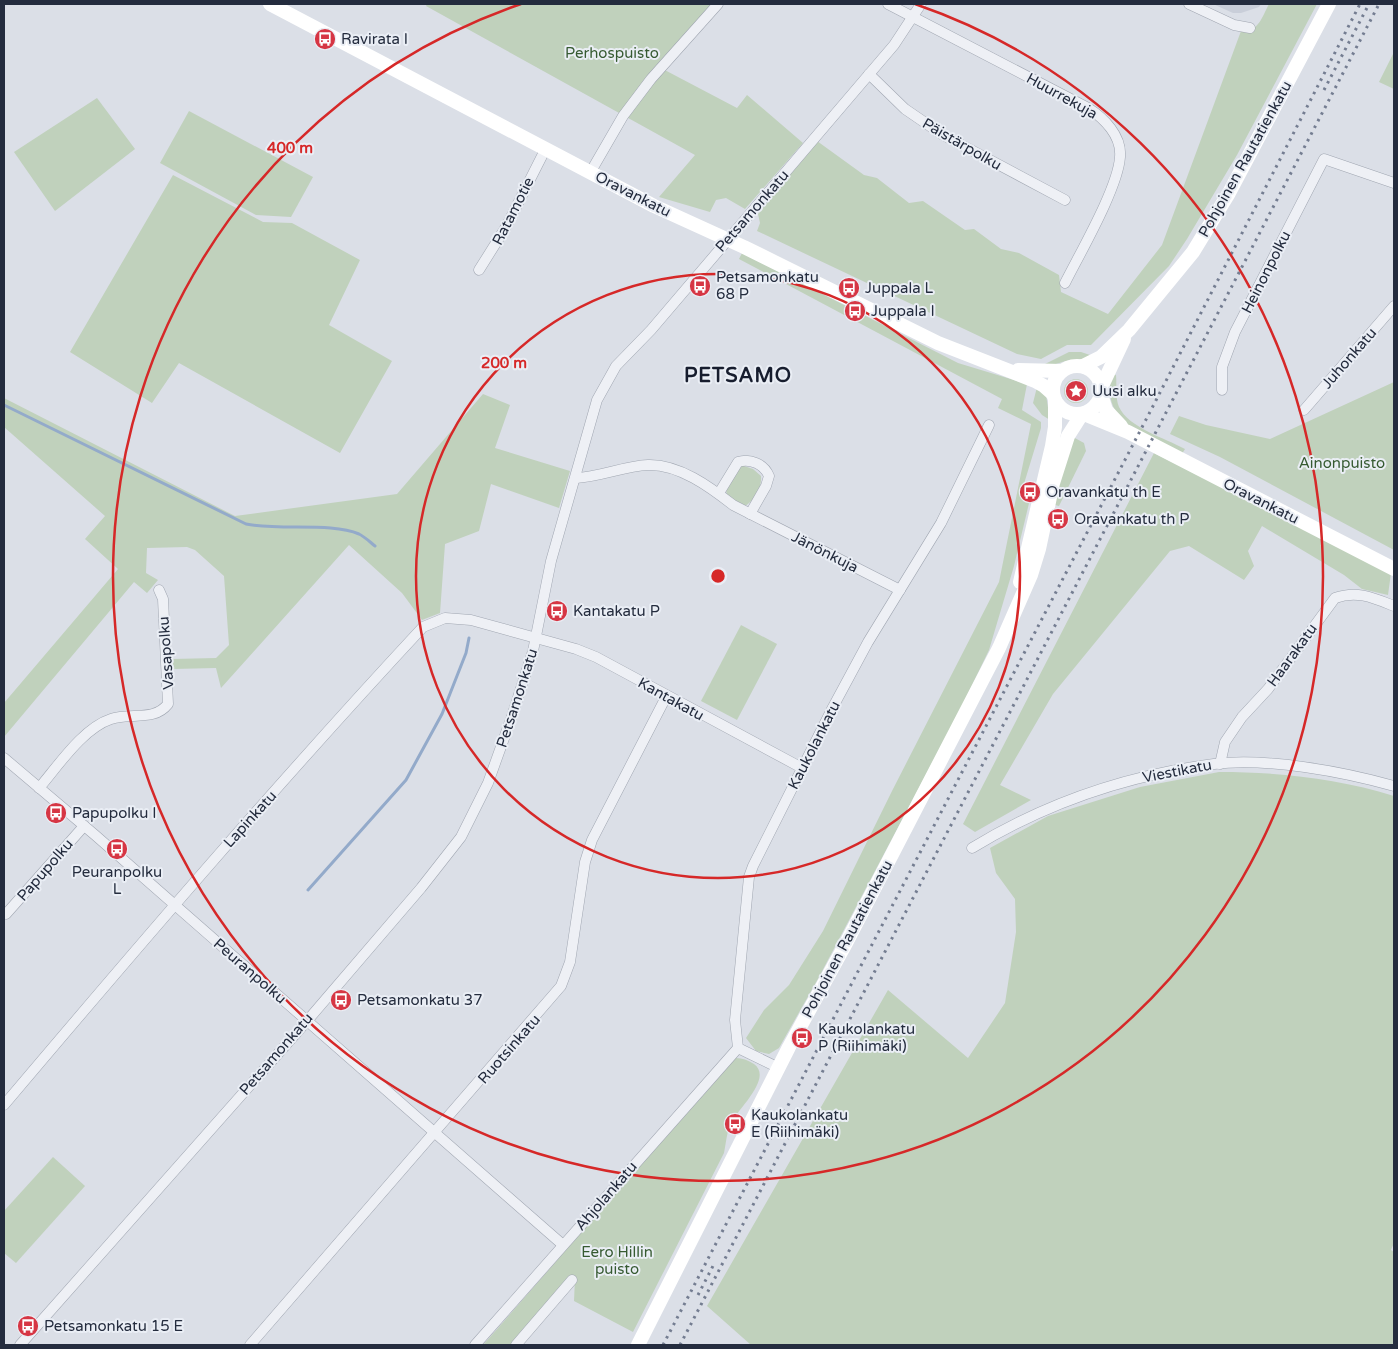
<svg xmlns="http://www.w3.org/2000/svg" width="1398" height="1349" font-family="'Varela Round',sans-serif">
<rect width="100%" height="100%" fill="#dbdfe7"/>
<polygon fill="#c9ced9" points="1213,4 1261,4 1259,7 1241,13 1233,13"/>
<g fill="#c0d1bc">
<polygon points="427,4 714,4 659,67 737,108 747,95 803,143 745,209 726,198 716,200 710,212 659,197 695,155 426,6"/>
<path d="M1269 4H1317L1237 155 1187 239 1169 266 1091 345H1067L1041 359 1017 354 757 231 760 223 758 214 817 141 864 175 877 178 909 203 923 201 965 230 974 229 1001 249 1019 253 1059 275 1061 292 1108 314 1162 245 1241 31C1258 33 1262 17 1269 4Z"/>
<polygon points="1394,52 1394,89 1379,82"/>
<polygon points="97,98 135,149 55,211 14,152"/>
<polygon points="189,111 313,177 291,217 256,215 160,163"/>
<polygon points="173,175 263,222 292,223 360,260 329,325 392,361 340,453 179,363 152,403 70,352"/>
<polygon points="742,253 958,363 1027,384 1022,410 1041,422 1041,428 1023,487 1030,499 1014,566 989,650 960,710 819,977 779,1048 769,1054 756,1051 746,1038 764,1010 789,985 823,931 892,791 999,582 1031,424 998,408 1002,399 739,259"/>
<path d="M1069 352H1081L1096 357C1085 361 1082 358 1072 360 1060 361 1057 366 1043 365Z"/>
<path d="M1112 374 1116 375C1117 385 1115 397 1119 407 1129 428 1165 438 1185 449L1182 454C1147 437 1099 423 1112 374Z"/>
<circle cx="1076" cy="391" r="12"/>
<polygon points="1394,382 1394,550 1220,457 1170,434 1179,416 1206,425 1270,439"/>
<polygon points="1037,387 1046,395 1050,420 1042,415 1033,403"/>
<polygon points="483,394 510,405 495,448 570,471 559,508 491,484 479,531 445,544 440,613 422,620 402,593 349,545 221,688 216,668 173,669 172,659 216,658 229,645 224,576 195,550 187,547 147,548 146,573 158,580 147,593 134,582 4,737 4,703 118,569 85,539 105,516 4,427 4,398 235,516 397,494"/>
<polygon points="1073,437 1084,443 1086,451 1059,506 1055,505 1058,479"/>
<polygon points="1154,453 1391,573 1388,595 1362,589 1344,575 1262,526 1248,551 1254,566 1244,580 1189,546 1170,551 1053,694 1000,785 1031,800 975,832 963,824"/>
<path d="M741 465 753 469 761 476C762 488 755 501 743 507L727 497 726 489Z"/>
<polygon points="741,625 777,644 737,720 701,701"/>
<path d="M1219 772C1278 772 1337 778 1394 796V1243L1391 1250 1394 1252 1393 1345H751L707 1306 888 990 968 1058 1005 1003 1016 932 1015 899 996 873 990 848 1048 816 1140 787Z"/>
<path d="M736 1058C742 1058 748 1060 754 1064 773 1078 739 1108 731 1123 727 1131 726 1143 724 1153L633 1332 574 1301 575 1278 551 1298 510 1345H483C541 1279 599 1212 656 1144 672 1124 715 1066 736 1058Z"/>
<polygon points="53,1157 85,1186 16,1263 4,1253 4,1211"/>
</g>
<g fill="none" stroke-linecap="round" stroke-linejoin="round">
<g stroke="#93aaca" stroke-width="3">
<path d="M4 405 246 524C280 531 331 522 359 534 365 537 370 542 375 546"/>
<polyline points="308,890 406,780 442,714 466,653 469,638"/>
</g>
<g stroke="#a0a6b1" stroke-width="11">
<g id="street">
<path d="M888 4 1088 108C1104 118 1122 136 1120 157 1118 188 1080 253 1065 283"/>
<polyline points="1189,4 1234,25 1250,28"/>
<polyline points="869,74 905,109 943,135 1065,200"/>
<polyline points="590,173 623,116 651,79 718,4"/>
<polyline points="479,270 506,227 545,150"/>
<polyline points="1222,390 1222,367 1235,332 1324,159 1394,183"/>
<polyline points="1304,410 1394,306"/>
<path d="M576 478C600 477 624 466 648 465 679 464 710 487 733 505L900 590"/>
<path d="M719 493 738 462C750 458 764 464 769 476L766 486 750 514"/>
<polyline points="4,758 95,835 563,1245"/>
<path d="M1220 764 1225 742 1242 717 1268 689 1335 598C1357 590 1374 598 1394 606"/>
<path d="M39 788C58 766 83 728 111 719 130 712 154 722 168 704L163 599 159 590"/>
<path d="M972 848C1046 803 1128 775 1214 764 1266 757 1344 772 1394 786"/>
<polyline points="6,914 84,826"/>
<polyline points="779,1068 738,1048 735,1020 749,877 753,866 833,707 868,642 941,523 989,425"/>
<path d="M4 1105C141 943 279 782 423 627L445 618 471 620 576 649 596 657 802 768"/>
<polyline points="20,1345 307,1021 421,888 461,837 488,783 512,716 533,651 551,561 597,400 616,366 651,330 894,45 921,4"/>
<polyline points="250,1345 561,986 570,962 585,862 592,840 666,697"/>
<polyline points="475,1345 738,1048"/>
<polyline points="516,1345 572,1280"/>
</g>
</g>
<use href="#street" stroke="#eef0f5" stroke-width="10"/>
<g stroke="#fff" stroke-width="14">
<polyline points="270,4 654,206 744,247 938,343 1035,381 1044,386 1053,394"/>
<circle cx="1077" cy="390" r="24"/>
<polyline points="1083,366 1101,357 1129,330 1193,252 1229,193 1329,4"/>
<polyline points="1018,370 1062,371"/>
<polyline points="1101,388 1124,339"/>
<polyline points="1101,394 1106,410 1121,426"/>
<polyline points="1084,414 1128,432 1394,569"/>
<polyline points="1020,582 1052,446 1055,427 1055,400"/>
<polyline points="638,1345 789,1047 844,947 999,648 1031,575 1039,549 1053,483 1068,436 1082,414"/>
</g>
<g stroke="#747d91" stroke-width="3" stroke-dasharray="2.5 5" stroke-linecap="butt">
<polyline points="1324,90 1369,4"/>
<polyline points="698,1295 714,1264"/>
<polyline points="663,1345 1151,410 1360,4"/>
<polyline points="680,1345 1379,4"/>
</g>
</g>
<g fill="none" stroke="#d62828" stroke-width="2.5">
<circle cx="718" cy="576" r="302"/>
<path d="M915 4A605 605 0 1 1 521 4"/>
</g>
<defs>
<g id="bus-disc" transform="scale(1.125)"><circle r="9.5" fill="#d63644" stroke="#eaeef5"/><path d="M-5-6H5V4H4V6H2V4H-2V6H-4V4H-5ZM-3.5-4V0h7V-4ZM-3.5 1.2v1.5H-2V1.2ZM2 1.2v1.5H3.5V1.2Z" fill="#fff"/></g>
<g id="sight-disc" transform="scale(1.125)"><circle r="9.5" fill="#d63644" stroke="#eaeef5"/><path d="M0-6L1.8-2.2L6-1.7L2.9 1.2L3.7 5.4L0 3.3L-3.7 5.4L-2.9 1.2L-6-1.7L-1.8-2.2Z" fill="#fff"/></g>
</defs>
<g fill-rule="evenodd">
<use href="#bus-disc" x="325" y="39"/>
<use href="#bus-disc" x="700" y="286"/>
<use href="#bus-disc" x="849" y="288"/>
<use href="#bus-disc" x="855" y="311"/>
<use href="#sight-disc" x="1076" y="391"/>
<use href="#bus-disc" x="1030" y="492"/>
<use href="#bus-disc" x="1058" y="519"/>
<use href="#bus-disc" x="557" y="611"/>
<use href="#bus-disc" x="56" y="813"/>
<use href="#bus-disc" x="117" y="849"/>
<use href="#bus-disc" x="341" y="1000"/>
<use href="#bus-disc" x="802" y="1038"/>
<use href="#bus-disc" x="735" y="1124"/>
<use href="#bus-disc" x="28" y="1326"/>
</g>
<g text-anchor="middle" stroke-width="4" stroke-linejoin="round" paint-order="stroke">
<g font-size="15" fill="#242c3e" stroke="#eaeef5" text-anchor="start">
<text x="341" y="44">Ravirata I</text>
<text x="716" y="282">Petsamonkatu<tspan x="716" dy="17">68 P</tspan></text>
<text x="865" y="293">Juppala L</text>
<text x="871" y="316">Juppala I</text>
<text x="1092" y="396">Uusi alku</text>
<text x="1046" y="497">Oravankatu th E</text>
<text x="1074" y="524">Oravankatu th P</text>
<text x="573" y="616">Kantakatu P</text>
<text x="72" y="818">Papupolku I</text>
<text x="117" y="877" text-anchor="middle">Peuranpolku<tspan x="117" dy="17">L</tspan></text>
<text x="357" y="1005">Petsamonkatu 37</text>
<text x="818" y="1034">Kaukolankatu<tspan x="818" dy="17">P (Riihimäki)</tspan></text>
<text x="751" y="1120">Kaukolankatu<tspan x="751" dy="17">E (Riihimäki)</tspan></text>
<text x="44" y="1331">Petsamonkatu 15 E</text>
</g>
<g font-size="15" fill="#365a31" stroke="#eaeef5">
<text x="612" y="58">Perhospuisto</text>
<text x="1342" y="468">Ainonpuisto</text>
<text x="617" y="1257">Eero Hillin<tspan x="617" dy="17">puisto</tspan></text>
</g>
<g font-size="15" fill="#242c3e" stroke="#eaeef5">
<text transform="translate(1062 96) rotate(29)" y="5">Huurrekuja</text>
<text transform="translate(962 144) rotate(30)" y="5">Päistärpolku</text>
<text transform="translate(1245 159) rotate(-61)" y="5">Pohjoinen Rautatienkatu</text>
<text transform="translate(633 194) rotate(27)" y="5">Oravankatu</text>
<text transform="translate(513 211) rotate(-63)" y="5">Ratamotie</text>
<text transform="translate(752 211) rotate(-49)" y="5">Petsamonkatu</text>
<text transform="translate(1266 272) rotate(-63)" y="5">Heinonpolku</text>
<text transform="translate(1349 358) rotate(-49)" y="5">Juhonkatu</text>
<text transform="translate(1261 501) rotate(27)" y="5">Oravankatu</text>
<text transform="translate(825 552) rotate(27)" y="5">Jänönkuja</text>
<text transform="translate(166 653) rotate(-94)" y="5">Vasapolku</text>
<text transform="translate(1292 655) rotate(-54)" y="5">Haarakatu</text>
<text transform="translate(517 698) rotate(-72)" y="5">Petsamonkatu</text>
<text transform="translate(671 699) rotate(29)" y="5">Kantakatu</text>
<text transform="translate(814 745) rotate(-63)" y="5">Kaukolankatu</text>
<text transform="translate(1177 771) rotate(-11)" y="5">Viestikatu</text>
<text transform="translate(250 819) rotate(-48)" y="5">Lapinkatu</text>
<text transform="translate(45 870) rotate(-49)" y="5">Papupolku</text>
<text transform="translate(847 939) rotate(-62)" y="5">Pohjoinen Rautatienkatu</text>
<text transform="translate(250 971) rotate(41)" y="5">Peuranpolku</text>
<text transform="translate(509 1049) rotate(-49)" y="5">Ruotsinkatu</text>
<text transform="translate(276 1054) rotate(-49)" y="5">Petsamonkatu</text>
<text transform="translate(606 1196) rotate(-49)" y="5">Ahjolankatu</text>
</g>
<g font-size="20" font-weight="bold" letter-spacing="1" fill="#171d2e" stroke="#eaeef5">
<text x="738" y="382">PETSAMO</text>
</g>
</g>
<circle cx="718" cy="576" r="8" fill="#d62828" stroke="#eaeef5" stroke-width="2.5"/>
<g font-size="15" text-anchor="middle" font-weight="bold" fill="#d62828" stroke="#eaeef5" stroke-width="4" stroke-linejoin="round" paint-order="stroke">
<text x="290" y="153">400 m</text>
<text x="504" y="368">200 m</text>
</g>
<rect width="1398" height="1349" fill="none" stroke="#242c3e" stroke-width="10"/>
</svg>
